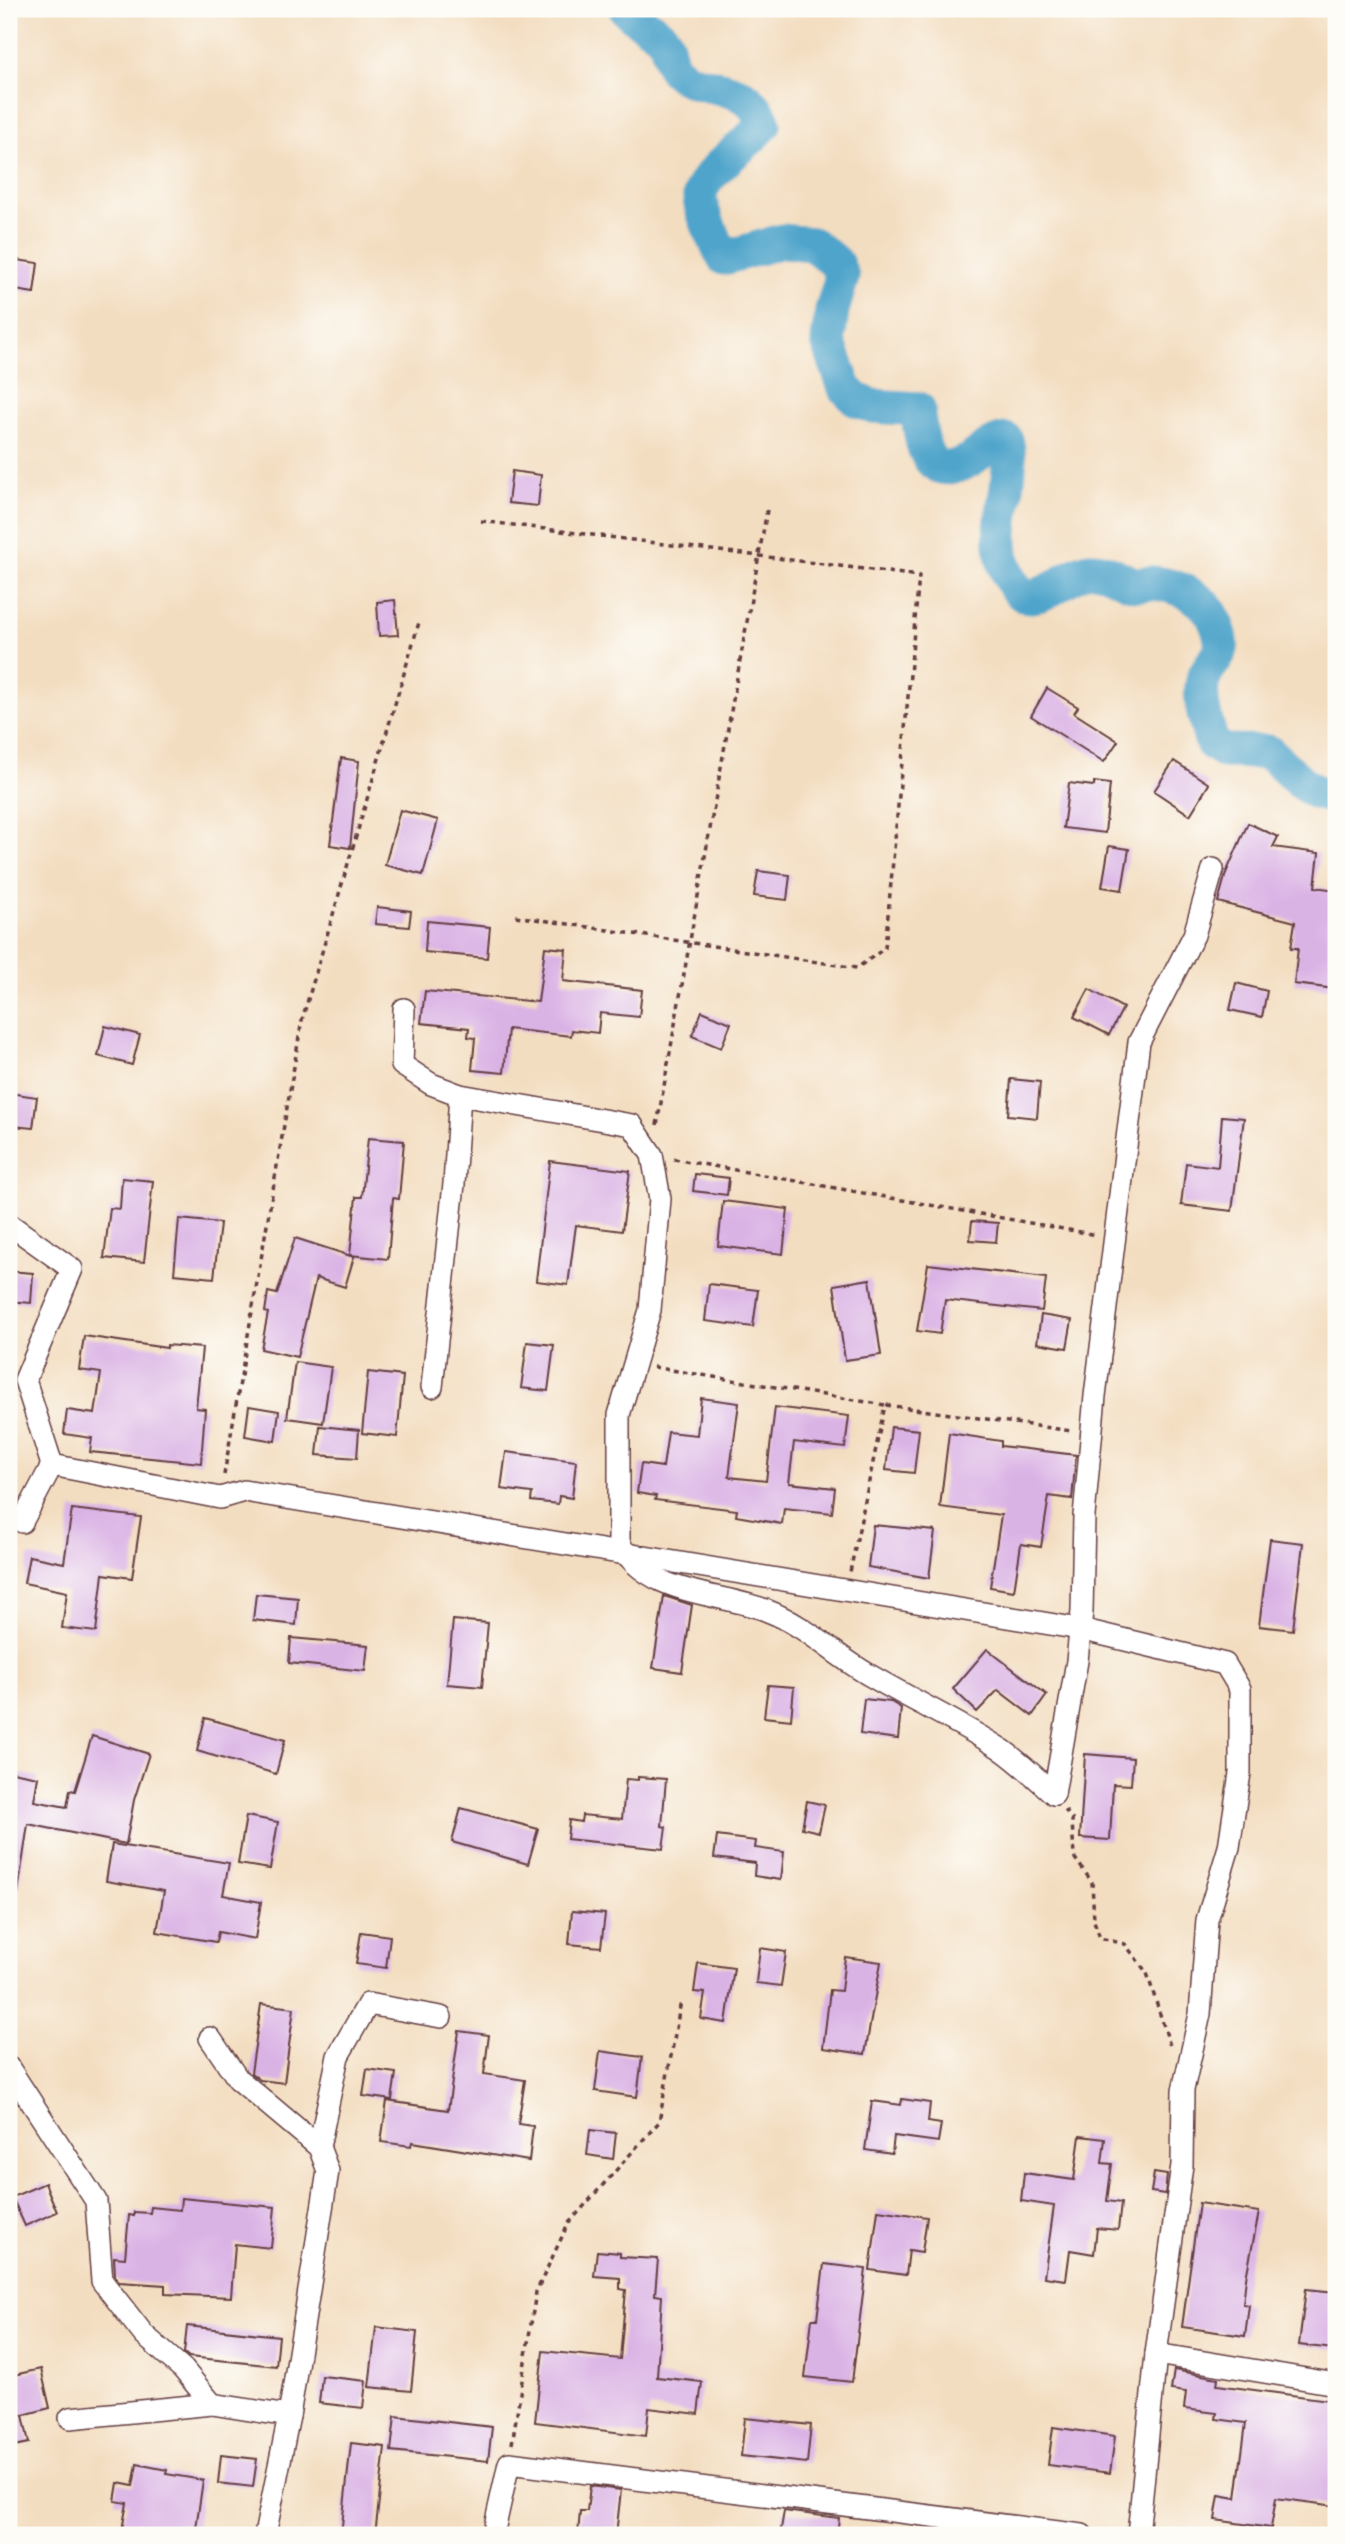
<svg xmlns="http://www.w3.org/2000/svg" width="1345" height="2544" font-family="'Old Standard TT',serif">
<rect width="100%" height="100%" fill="#fdfcf7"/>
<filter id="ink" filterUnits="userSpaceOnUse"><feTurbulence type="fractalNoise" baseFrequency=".0143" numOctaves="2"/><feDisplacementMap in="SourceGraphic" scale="14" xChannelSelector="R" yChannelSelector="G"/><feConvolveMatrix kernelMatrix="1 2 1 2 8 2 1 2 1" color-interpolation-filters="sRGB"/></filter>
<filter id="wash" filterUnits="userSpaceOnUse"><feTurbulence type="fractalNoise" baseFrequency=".00686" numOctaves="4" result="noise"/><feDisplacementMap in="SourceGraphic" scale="28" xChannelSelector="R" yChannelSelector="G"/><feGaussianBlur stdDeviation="1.57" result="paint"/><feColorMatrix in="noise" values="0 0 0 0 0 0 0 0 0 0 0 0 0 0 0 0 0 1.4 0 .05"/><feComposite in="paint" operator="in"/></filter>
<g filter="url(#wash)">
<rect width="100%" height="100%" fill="#f3ddc0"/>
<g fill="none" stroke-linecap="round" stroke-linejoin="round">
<path stroke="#4fa4cb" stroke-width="35" d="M626 9C635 19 658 31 664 39 670 48 668 62 675 70 701 96 746 75 764 124 750 143 700 174 700 197 700 211 717 245 724 258L782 241 812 244 836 263 842 277 832 310 828 341 845 388 857 400 872 406 918 409C920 439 925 485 968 461 982 453 989 443 1006 440 1019 490 983 532 1013 584 1033 618 1069 569 1092 569 1107 569 1118 578 1132 583 1138 586 1145 583 1152 583 1178 585 1207 598 1216 623 1231 660 1210 656 1203 680 1198 699 1207 725 1212 743L1224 751 1268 752 1303 784 1315 792 1336 798"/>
</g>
<g id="blocks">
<g fill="#dab3e5">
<polygon points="9,259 38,263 34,293 9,289"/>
<polygon points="512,471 541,475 538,506 508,503"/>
<polygon points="395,600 398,635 379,636 377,602"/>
<polygon points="1047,688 1078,707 1074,713 1118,741 1104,762 1031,716"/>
<polygon points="341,758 359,761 350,848 330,845"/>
<polygon points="1174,761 1209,784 1190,815 1154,791"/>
<polygon points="1094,782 1110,784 1105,833 1063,828 1069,783 1094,786"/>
<polygon points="400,810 438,820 423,875 385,865"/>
<polygon points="1248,823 1278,837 1273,847 1319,853 1315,887 1336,890 1336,929 1330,959 1336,960 1336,989 1294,984 1298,948 1291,948 1295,922 1218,902 1226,873"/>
<polygon points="1109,846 1129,849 1122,890 1102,887"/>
<polygon points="758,871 790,875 787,900 754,896"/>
<polygon points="377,907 411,911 409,927 375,924"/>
<polygon points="427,921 490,927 487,958 425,952"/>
<polygon points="545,947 566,949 563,981 642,990 639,1017 600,1013 598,1033 572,1030 571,1036 508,1029 504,1073 472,1070 475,1038 468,1037 469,1028 421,1023 425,991 538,1002"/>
<polygon points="1236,983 1267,991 1262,1017 1230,1010"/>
<polygon points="1089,989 1123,1008 1109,1035 1074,1017"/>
<polygon points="702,1011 731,1023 721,1048 692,1036"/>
<polygon points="105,1026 140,1035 132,1065 98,1056"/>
<polygon points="1011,1079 1040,1082 1037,1118 1008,1115"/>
<polygon points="9,1093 37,1097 33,1128 13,1126 14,1119 9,1118"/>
<polygon points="1222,1116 1244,1118 1232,1211 1181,1205 1186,1163 1218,1167"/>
<polygon points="368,1138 404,1141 399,1199 393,1198 388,1259 350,1255 356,1197 362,1197"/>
<polygon points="550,1161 630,1171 622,1231 576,1225 568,1285 536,1281"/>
<polygon points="695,1174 729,1178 727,1195 693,1191"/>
<polygon points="122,1178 153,1181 144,1262 104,1258 110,1208 120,1209"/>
<polygon points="723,1201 788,1209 783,1254 718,1246"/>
<polygon points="179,1219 220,1223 214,1278 174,1274"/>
<polygon points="972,1221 998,1223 996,1242 970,1240"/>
<polygon points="295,1238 354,1257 345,1287 316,1278 297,1357 261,1349 268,1313 265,1312 268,1292 277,1294"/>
<polygon points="928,1264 1046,1278 1042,1311 945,1300 940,1334 917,1331"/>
<polygon points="9,1271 33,1273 31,1303 9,1301"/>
<polygon points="870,1279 881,1355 845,1360 834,1285"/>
<polygon points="709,1284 758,1290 753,1327 705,1321"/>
<polygon points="1041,1315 1072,1320 1067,1348 1037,1343"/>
<polygon points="84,1336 167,1348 167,1345 202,1348 196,1408 205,1409 201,1463 90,1452 92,1438 64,1434 67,1410 95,1414 101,1373 79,1370"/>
<polygon points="527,1342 554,1345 548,1391 521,1388"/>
<polygon points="295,1362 331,1367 323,1423 287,1418"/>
<polygon points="368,1372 403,1376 397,1437 362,1433"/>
<polygon points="701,1398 739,1403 729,1477 766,1481 775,1407 849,1416 845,1448 794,1442 789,1483 835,1488 832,1513 784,1508 782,1524 736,1516 737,1510 655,1500 656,1496 637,1493 641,1464 663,1467 668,1432 697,1435"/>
<polygon points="249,1406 279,1411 275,1441 245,1436"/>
<polygon points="320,1426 359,1430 357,1458 317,1455"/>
<polygon points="891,1427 919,1430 914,1473 886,1470"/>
<polygon points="949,1433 1001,1441 1001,1446 1076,1455 1072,1499 1049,1496 1041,1547 1021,1544 1014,1591 990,1587 1001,1515 940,1507"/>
<polygon points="506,1452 576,1461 572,1498 559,1496 558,1504 531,1501 532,1493 501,1489"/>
<polygon points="72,1509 141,1517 132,1578 103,1574 96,1632 62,1628 67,1592 24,1583 29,1556 64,1563"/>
<polygon points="873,1525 935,1531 929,1578 868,1567"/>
<polygon points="1270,1539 1303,1543 1293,1630 1259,1626"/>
<polygon points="256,1594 298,1598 296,1625 253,1620"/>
<polygon points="664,1596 692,1605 682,1672 653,1668"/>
<polygon points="453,1620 488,1623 482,1687 447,1684"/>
<polygon points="291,1638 368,1645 365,1671 289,1663"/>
<polygon points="987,1649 1047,1695 1032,1716 998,1690 977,1712 953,1689"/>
<polygon points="768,1685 794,1687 791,1720 764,1717"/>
<polygon points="864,1699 891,1702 901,1708 898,1739 860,1734"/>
<polygon points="205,1718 285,1740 276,1774 197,1751"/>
<polygon points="92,1736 149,1754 134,1800 126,1844 28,1824 18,1892 9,1891 9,1792 12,1772 38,1777 34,1801 67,1807 70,1790 75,1791"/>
<polygon points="1085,1754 1133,1758 1131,1785 1113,1784 1110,1840 1080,1838"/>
<polygon points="638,1777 666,1779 662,1826 666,1827 663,1849 567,1839 569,1820 581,1822 582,1815 622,1819 626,1779 638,1780"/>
<polygon points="807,1801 825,1805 819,1832 802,1828"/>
<polygon points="461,1808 538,1829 528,1864 452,1842"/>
<polygon points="246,1816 278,1822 270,1869 238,1864"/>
<polygon points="717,1836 756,1841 755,1848 784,1852 781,1880 754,1876 755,1863 714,1858"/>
<polygon points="112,1844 229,1863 223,1895 261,1902 255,1939 218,1932 216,1942 157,1932 164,1891 106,1881"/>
<polygon points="572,1911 605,1914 601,1947 569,1944"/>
<polygon points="361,1932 390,1936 386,1968 356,1964"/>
<polygon points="760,1948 786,1952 781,1986 756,1983"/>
<polygon points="845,1957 881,1962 865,2054 823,2048 830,1990 841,1991"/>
<polygon points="698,1963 734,1968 726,2023 701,2019 705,1993 694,1992"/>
<polygon points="261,2004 294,2008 284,2083 260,2080 251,2073"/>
<polygon points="459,2031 489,2035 484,2074 525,2080 518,2124 533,2126 529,2161 412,2142 411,2146 381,2142 387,2101 448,2110"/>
<polygon points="600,2051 642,2057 637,2097 595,2091"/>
<polygon points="367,2069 396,2073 392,2100 363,2096"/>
<polygon points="902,2099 930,2103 928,2122 941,2124 938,2142 894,2136 892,2154 865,2150 872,2101 901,2105"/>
<polygon points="590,2130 616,2133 613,2159 587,2155"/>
<polygon points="1080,2136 1105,2139 1102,2163 1112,2164 1107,2201 1121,2203 1118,2230 1097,2228 1094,2254 1070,2250 1066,2280 1044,2277 1054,2206 1021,2201 1024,2173 1074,2180"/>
<polygon points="1154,2173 1167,2175 1165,2194 1151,2192"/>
<polygon points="45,2183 57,2212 25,2226 12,2197"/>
<polygon points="181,2198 275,2207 271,2248 235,2244 231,2297 165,2294 165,2285 119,2282 115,2276 114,2257 125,2258 129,2215 134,2216 134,2212 150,2213 151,2207 180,2210"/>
<polygon points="1199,2203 1259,2212 1246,2278 1243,2304 1249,2305 1245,2336 1182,2327"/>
<polygon points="878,2210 927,2217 922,2252 909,2250 906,2275 870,2270"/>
<polygon points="597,2251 620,2253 620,2257 658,2259 655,2295 662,2296 657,2377 702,2382 698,2414 649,2408 646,2436 535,2422 543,2351 620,2359 626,2290 620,2289 620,2278 594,2276"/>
<polygon points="824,2264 866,2269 852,2382 805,2377 812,2319 817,2319"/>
<polygon points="1306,2289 1336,2292 1334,2349 1299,2345"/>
<polygon points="187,2326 279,2336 276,2366 189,2357 184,2353"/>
<polygon points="376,2327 417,2332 411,2391 369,2387"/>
<polygon points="41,2369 50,2408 23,2415 29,2443 9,2447 9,2376"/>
<polygon points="1174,2370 1218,2378 1217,2385 1336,2401 1336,2506 1276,2498 1271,2528 1215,2520 1219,2495 1236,2498 1246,2423 1216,2419 1217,2413 1184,2409 1186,2392 1171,2390"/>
<polygon points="322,2376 366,2381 363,2408 319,2403"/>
<polygon points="395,2416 492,2427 488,2461 391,2451"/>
<polygon points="745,2418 811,2425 807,2463 741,2456"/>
<polygon points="1053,2427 1115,2436 1110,2473 1048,2465"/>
<polygon points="351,2443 385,2447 375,2535 341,2535"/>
<polygon points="221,2455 257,2459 253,2487 218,2483"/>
<polygon points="137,2464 167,2470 166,2474 203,2480 195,2535 121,2535 127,2503 115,2501 118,2483 133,2486"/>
<polygon points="590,2486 621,2490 616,2535 578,2535 580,2511 587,2511"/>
<polygon points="784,2511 839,2518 837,2535 780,2535"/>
</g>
</g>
</g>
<g filter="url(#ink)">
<use href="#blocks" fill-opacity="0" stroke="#633c41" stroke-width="2"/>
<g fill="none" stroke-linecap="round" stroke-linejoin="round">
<g stroke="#633c41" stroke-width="24">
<g id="minor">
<path d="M404 1009 402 1065 431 1084 460 1095 632 1125 652 1155 660 1199 650 1310 619 1415V1542C646 1596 720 1592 768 1611 807 1626 835 1656 871 1676 914 1701 959 1722 1001 1749 1020 1762 1037 1779 1054 1794"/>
<polyline points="9,1224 72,1269 25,1380 52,1465 22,1522"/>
<polyline points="432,1387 454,1184 460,1095"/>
<polyline points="52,1465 220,1498 244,1491 1080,1629 1225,1664 1240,1689 1240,1773 1229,1847 1207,1920 1200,2014 1183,2090 1182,2165 1156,2354 1138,2535"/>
<polyline points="1054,1794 1077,1661 1082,1611 1084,1516 1095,1396 1139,1042 1194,935 1213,869"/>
<polyline points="210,2038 238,2079 319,2147 328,2171 289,2416 265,2535"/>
<polyline points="9,2068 96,2201 102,2281 144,2335 183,2369 212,2404 289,2416"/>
<polyline points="319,2147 338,2056 368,2004 441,2017"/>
<polyline points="1156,2354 1336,2384"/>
<polyline points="70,2418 212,2404"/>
<polyline points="493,2535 509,2463 1082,2535"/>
</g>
</g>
<g stroke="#633c41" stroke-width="3.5" stroke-dasharray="5 5" stroke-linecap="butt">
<polyline points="481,521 919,576 885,948 857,968 516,916"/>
<polyline points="657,1125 767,510"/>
<polyline points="674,1159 1097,1235"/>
<polyline points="653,1367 885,1405 850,1572"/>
<polyline points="886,1405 1072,1431"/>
<polyline points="224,1475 302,1020 420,619"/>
<polyline points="1065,1810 1072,1819 1074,1857 1092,1882 1094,1921 1100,1938 1125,1944 1147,1973 1171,2049"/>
<polyline points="512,2444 536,2292 568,2224 659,2122 681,2001"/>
</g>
<use href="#minor" stroke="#fff" stroke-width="21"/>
</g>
</g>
<rect width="1345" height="2544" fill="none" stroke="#fdfcf7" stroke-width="35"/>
</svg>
